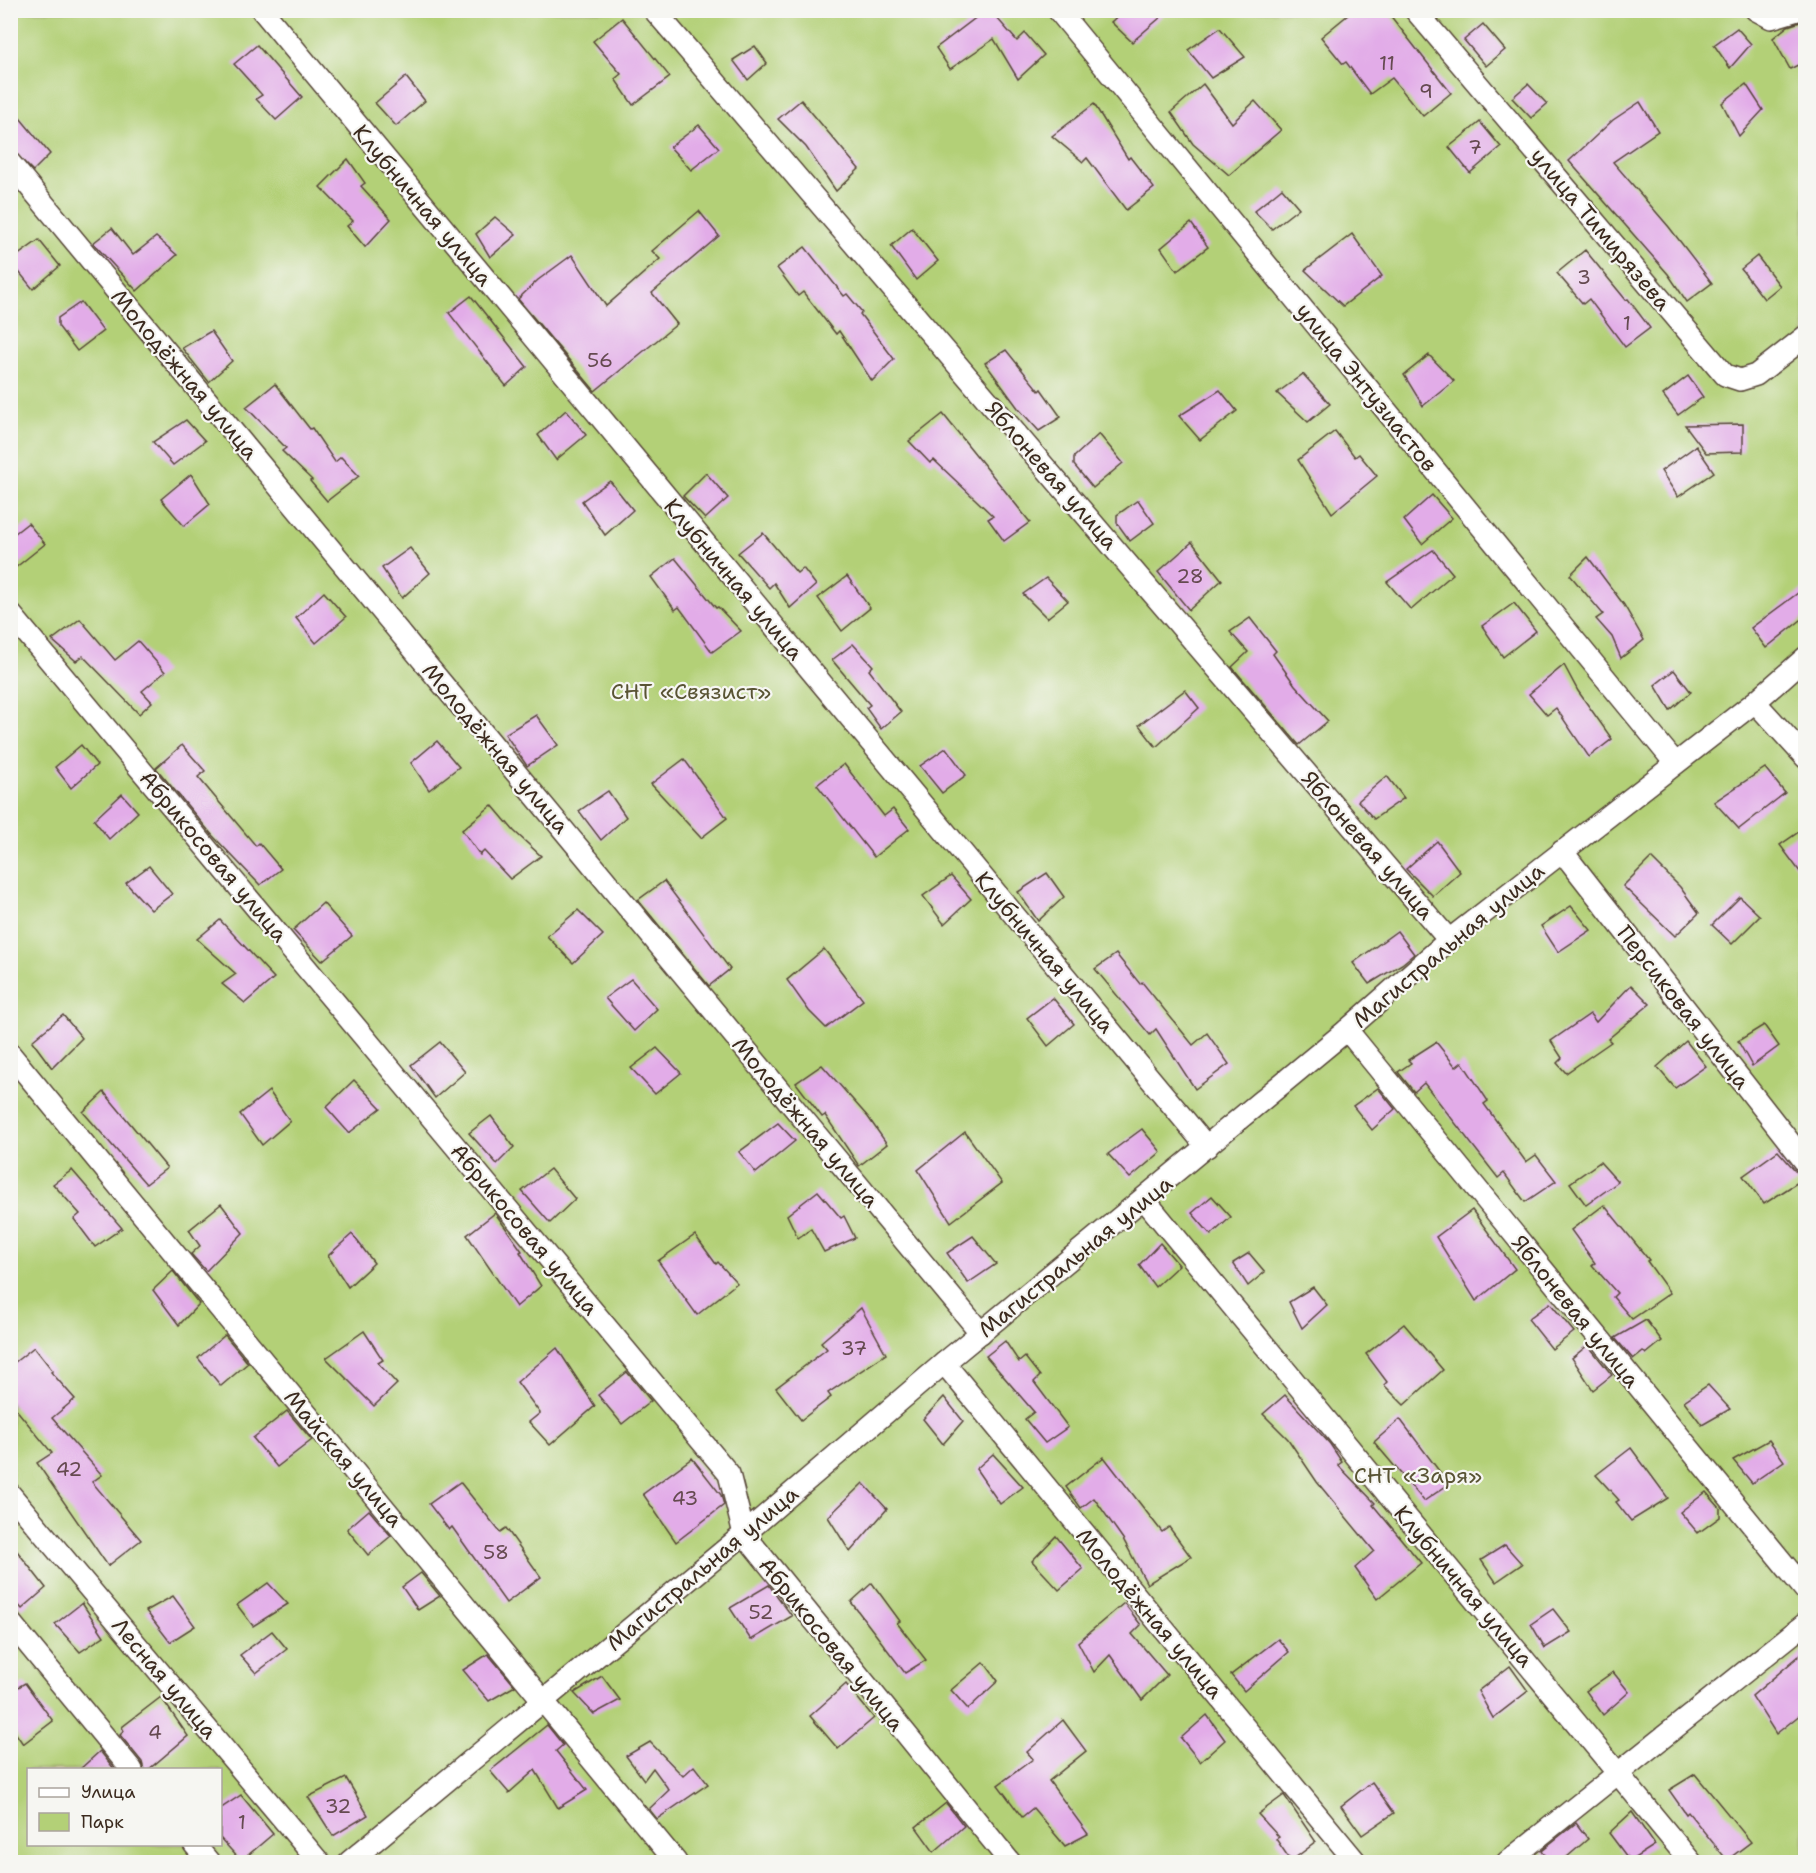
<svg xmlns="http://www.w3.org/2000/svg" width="1816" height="1873" font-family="'Shantell Sans',sans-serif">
<rect width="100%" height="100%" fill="#f6f6f2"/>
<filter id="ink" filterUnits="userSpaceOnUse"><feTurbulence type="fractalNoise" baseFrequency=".0167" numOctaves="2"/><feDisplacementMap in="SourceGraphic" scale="12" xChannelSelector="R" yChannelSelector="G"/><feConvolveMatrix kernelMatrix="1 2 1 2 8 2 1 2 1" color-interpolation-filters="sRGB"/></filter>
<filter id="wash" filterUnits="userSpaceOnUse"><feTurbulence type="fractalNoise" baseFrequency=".008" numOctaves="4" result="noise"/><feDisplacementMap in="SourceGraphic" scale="24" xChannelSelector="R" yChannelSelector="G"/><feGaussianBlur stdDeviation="1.35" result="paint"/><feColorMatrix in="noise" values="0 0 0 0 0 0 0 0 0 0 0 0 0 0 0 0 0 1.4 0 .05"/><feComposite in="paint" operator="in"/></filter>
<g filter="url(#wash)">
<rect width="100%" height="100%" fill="#f2e0c6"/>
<path fill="#b3d077" stroke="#777d4a" stroke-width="1.5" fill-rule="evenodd" d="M11 11H1805V1862H11ZM28 1770H220V1844H28Z"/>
<g id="blocks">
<g fill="#e2ace8">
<polygon points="986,10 990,10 1017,41 1025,33 1044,55 1018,79 994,39 950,69 936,48"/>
<polygon points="1124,10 1169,10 1132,42 1111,22"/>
<polygon points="1354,10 1386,10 1451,93 1423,116 1392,78 1370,94 1346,62 1343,64 1321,37"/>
<polygon points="622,18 670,77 633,105 615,79 621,74 593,41"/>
<polygon points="1806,20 1806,61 1790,69 1773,38 1788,26"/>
<polygon points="1483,24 1505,50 1486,66 1464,40"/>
<polygon points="1220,28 1245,57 1211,78 1188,50"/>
<polygon points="1737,28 1751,44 1730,68 1714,45"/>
<polygon points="257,45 302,97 276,120 256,99 262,95 234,64"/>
<polygon points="755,46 767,63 748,80 733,60"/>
<polygon points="406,77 425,101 396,126 375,103"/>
<polygon points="1203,84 1232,123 1255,101 1281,130 1229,175 1193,144 1171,112"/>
<polygon points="1528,84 1547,104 1531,118 1512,98"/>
<polygon points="1746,84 1763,110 1739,136 1722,103"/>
<polygon points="801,100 859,169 836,191 806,147 778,119"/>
<polygon points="1640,102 1658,131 1613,162 1669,227 1712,283 1687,302 1668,274 1569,161 1613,120"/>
<polygon points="1094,104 1128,159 1130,157 1154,188 1126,210 1087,158 1083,162 1052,136"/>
<polygon points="10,106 50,154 33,171 10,148"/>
<polygon points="1480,122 1501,147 1470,173 1449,147"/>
<polygon points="699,125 719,148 691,170 670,147"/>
<polygon points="348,159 365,183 361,186 391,219 365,247 347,226 353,221 320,187"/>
<polygon points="1282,188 1299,208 1272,229 1254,211"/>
<polygon points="699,211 719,236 652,293 677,324 595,391 518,299 538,280 572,255 606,306 660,259 652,251"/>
<polygon points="495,217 516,235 490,257 476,234"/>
<polygon points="1191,223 1208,247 1177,271 1161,248"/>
<polygon points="112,228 133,255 156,237 177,255 137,291 93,243"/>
<polygon points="912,228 938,261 916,280 891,246"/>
<polygon points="1352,234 1382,276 1343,306 1305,270"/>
<polygon points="39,240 60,266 33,289 10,261"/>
<polygon points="805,247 844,296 847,294 862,312 860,314 894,359 872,381 839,331 836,334 803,292 798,296 777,268"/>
<polygon points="1585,250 1626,300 1628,299 1650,328 1625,347 1589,299 1583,304 1557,273"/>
<polygon points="1757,256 1780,286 1764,299 1741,269"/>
<polygon points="471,296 527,367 506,386 449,313"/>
<polygon points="81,302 103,331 77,351 58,326 58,318"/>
<polygon points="211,331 232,361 209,382 182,348"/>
<polygon points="1006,350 1039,391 1041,389 1061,417 1039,431 1018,408 985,363"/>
<polygon points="1429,355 1454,381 1423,406 1404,375"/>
<polygon points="1303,374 1330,404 1308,422 1277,393"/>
<polygon points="1688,376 1703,397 1678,415 1663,395"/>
<polygon points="275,384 310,429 312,428 335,462 341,457 359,476 327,501 310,481 312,480 282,451 286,448 246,407"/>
<polygon points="1220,390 1237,411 1200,440 1179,416"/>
<polygon points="566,410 586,435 556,460 538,435"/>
<polygon points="943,414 1030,522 1004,541 988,519 993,516 934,460 930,463 909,441"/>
<polygon points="186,420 205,441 173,465 153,442"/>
<polygon points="1743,424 1743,452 1706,453 1685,425"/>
<polygon points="1335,431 1355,457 1359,454 1377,476 1332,513 1298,460"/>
<polygon points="1099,434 1123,463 1093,488 1074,465 1074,457"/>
<polygon points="1696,446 1714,472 1678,497 1661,471"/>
<polygon points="706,473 728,498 705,519 683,496"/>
<polygon points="191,474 210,504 184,526 161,499"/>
<polygon points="610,481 633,510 605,535 582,501"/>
<polygon points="1432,495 1452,518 1422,544 1404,520"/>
<polygon points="1138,500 1154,523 1130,541 1117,523 1117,515"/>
<polygon points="28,523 45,544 10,572 10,537"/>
<polygon points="763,533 797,573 803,568 816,585 790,608 774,583 769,588 738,553"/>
<polygon points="1192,542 1222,580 1189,610 1158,572"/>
<polygon points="410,548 430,573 402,598 382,568"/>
<polygon points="1433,550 1453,574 1411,610 1387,582"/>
<polygon points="1588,557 1624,605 1644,640 1621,658 1612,637 1596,619 1603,614 1570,575"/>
<polygon points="675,558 716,608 718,607 741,631 712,652 679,607 675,610 651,577"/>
<polygon points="847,576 870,608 842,631 818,598"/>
<polygon points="1046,578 1068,601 1047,618 1023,594"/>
<polygon points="1806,587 1806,616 1766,648 1751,628"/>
<polygon points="324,592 346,617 316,643 296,618"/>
<polygon points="1514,603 1536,631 1503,657 1482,626"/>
<polygon points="1250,618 1276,651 1273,654 1295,685 1328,721 1299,745 1232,667 1248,652 1230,632"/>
<polygon points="80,619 115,660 138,641 165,672 142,691 152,702 139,714 83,656 76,661 52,640"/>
<polygon points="853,644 873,666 869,670 901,712 881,729 866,708 870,705 832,660"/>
<polygon points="1564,665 1578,691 1612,739 1589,757 1556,708 1547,715 1529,694"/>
<polygon points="1674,670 1691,692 1670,710 1655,685"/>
<polygon points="1185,690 1199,708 1156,747 1139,725"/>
<polygon points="536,715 558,745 527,766 505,734"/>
<polygon points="437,741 459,767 429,790 411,763"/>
<polygon points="81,745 97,765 71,788 55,767"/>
<polygon points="182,745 205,771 198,777 256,846 259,843 281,869 260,885 213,836 156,768"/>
<polygon points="946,748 966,775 942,793 920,766"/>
<polygon points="684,759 727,818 701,838 651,784"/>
<polygon points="844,764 884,816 893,809 909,829 874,857 817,785"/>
<polygon points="1765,768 1785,793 1739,829 1714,802"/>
<polygon points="1387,776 1404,798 1374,819 1358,801"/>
<polygon points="608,791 626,817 601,840 579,811"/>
<polygon points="122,794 138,812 109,839 94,820"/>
<polygon points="492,805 514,831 541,856 510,879 484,851 480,855 462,830"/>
<polygon points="1806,827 1806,880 1780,845"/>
<polygon points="1437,841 1460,872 1433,896 1406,869"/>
<polygon points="1651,858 1680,887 1699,913 1675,936 1623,886"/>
<polygon points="149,866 172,894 151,910 126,883"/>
<polygon points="1047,873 1064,897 1038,921 1018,892"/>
<polygon points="951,876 971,899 944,924 923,896"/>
<polygon points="664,881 730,969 709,986 638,900"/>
<polygon points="1740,897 1760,916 1732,944 1712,925"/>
<polygon points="323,903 352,936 322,961 293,930"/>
<polygon points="1571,906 1591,930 1558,952 1541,926"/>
<polygon points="578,910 603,935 573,963 547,936"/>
<polygon points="220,920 274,978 245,1003 222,984 236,974 197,939"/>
<polygon points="1397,931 1414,954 1402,964 1369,984 1353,963"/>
<polygon points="824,949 863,1000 826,1028 809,1011 787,980"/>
<polygon points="1116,954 1140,984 1142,982 1193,1045 1207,1033 1229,1064 1195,1089 1156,1029 1150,1035 1095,969"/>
<polygon points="631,979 657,1009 634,1031 605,998"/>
<polygon points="1631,985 1650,1004 1608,1039 1611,1042 1566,1073 1557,1063 1562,1058 1551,1041 1590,1014 1596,1022"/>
<polygon points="1053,998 1074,1024 1048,1046 1027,1018"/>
<polygon points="63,1015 82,1038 52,1068 32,1041"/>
<polygon points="1764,1025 1779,1046 1752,1066 1738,1041"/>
<polygon points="1686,1041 1706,1066 1675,1088 1657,1067"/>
<polygon points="440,1042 465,1072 435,1098 411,1065"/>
<polygon points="1436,1042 1456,1067 1462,1062 1488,1101 1484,1104 1526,1162 1536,1155 1556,1181 1525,1202 1504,1173 1498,1178 1424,1083 1414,1092 1398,1072 1411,1063 1408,1060"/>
<polygon points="657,1048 681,1073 655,1094 631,1068"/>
<polygon points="822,1065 868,1117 887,1144 859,1166 825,1115 822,1117 796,1083"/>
<polygon points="354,1080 381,1108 349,1133 326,1107"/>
<polygon points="1378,1088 1395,1109 1372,1130 1353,1106"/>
<polygon points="269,1091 290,1121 262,1145 240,1114"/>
<polygon points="104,1092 167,1168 146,1184 83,1112"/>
<polygon points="491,1116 514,1147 497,1164 469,1133"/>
<polygon points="778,1123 795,1141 756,1173 739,1152"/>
<polygon points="1142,1129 1161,1152 1130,1178 1108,1154"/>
<polygon points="965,1132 1002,1183 951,1222 918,1170"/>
<polygon points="1778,1151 1803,1179 1764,1204 1743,1176"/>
<polygon points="1600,1162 1618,1182 1586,1205 1570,1183"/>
<polygon points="550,1169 575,1199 550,1223 522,1191"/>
<polygon points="72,1170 122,1228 95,1247 74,1219 80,1214 53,1184"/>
<polygon points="818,1191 841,1218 844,1216 855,1238 824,1252 811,1229 798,1238 787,1215"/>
<polygon points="1212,1196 1231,1217 1211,1235 1192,1213"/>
<polygon points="221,1204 243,1233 206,1271 191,1254 200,1246 189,1230"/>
<polygon points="1604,1205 1649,1260 1647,1261 1670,1293 1632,1319 1613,1297 1617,1293 1592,1265 1595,1263 1571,1230"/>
<polygon points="1472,1210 1515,1269 1476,1301 1436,1237"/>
<polygon points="495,1213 522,1251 520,1252 541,1286 516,1307 467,1235"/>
<polygon points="352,1234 374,1263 348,1287 328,1256"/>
<polygon points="695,1235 716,1264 718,1262 737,1283 697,1315 658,1261"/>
<polygon points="973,1236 996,1264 968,1283 947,1253"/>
<polygon points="1160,1243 1179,1265 1155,1287 1139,1265"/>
<polygon points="1249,1253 1265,1272 1248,1286 1233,1263"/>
<polygon points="173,1271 199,1304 179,1325 153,1290"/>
<polygon points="1313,1287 1327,1305 1302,1328 1289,1302"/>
<polygon points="1550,1303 1574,1332 1552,1349 1528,1319"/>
<polygon points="861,1308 886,1354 828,1393 831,1397 801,1420 776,1388 827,1349 821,1342"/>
<polygon points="1646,1320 1662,1341 1646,1354 1643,1351 1633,1359 1615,1338"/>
<polygon points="1404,1324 1443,1370 1404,1405 1384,1385 1387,1382 1366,1354"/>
<polygon points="364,1331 383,1360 378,1363 397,1384 374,1406 326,1358"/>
<polygon points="225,1335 248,1363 221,1386 198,1358"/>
<polygon points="1005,1341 1019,1362 1025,1357 1040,1376 1034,1382 1068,1427 1045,1443 1025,1419 1034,1412 986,1356"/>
<polygon points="1588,1345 1612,1375 1593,1390 1572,1358"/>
<polygon points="34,1347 53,1371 51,1372 75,1399 52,1418 102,1475 92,1482 141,1540 108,1566 37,1463 52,1453 10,1402 10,1366"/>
<polygon points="557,1348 595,1406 550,1445 529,1422 540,1413 517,1382"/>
<polygon points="627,1372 651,1401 622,1424 598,1395"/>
<polygon points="1708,1385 1730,1409 1702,1425 1684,1401"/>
<polygon points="1285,1395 1330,1444 1342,1462 1338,1465 1375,1503 1373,1505 1421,1563 1377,1599 1355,1568 1374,1551 1317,1482 1288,1439 1263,1414"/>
<polygon points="944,1397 963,1421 943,1444 923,1419"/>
<polygon points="287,1411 312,1440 277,1467 253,1438"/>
<polygon points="1400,1419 1449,1484 1424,1501 1374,1442"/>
<polygon points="1769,1440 1784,1461 1752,1483 1733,1460"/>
<polygon points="1631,1448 1668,1498 1631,1521 1616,1502 1619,1500 1596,1475"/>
<polygon points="993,1454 1023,1487 1000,1504 976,1469"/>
<polygon points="1104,1457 1162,1532 1169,1527 1191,1557 1147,1584 1123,1539 1094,1498 1081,1508 1066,1487"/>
<polygon points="692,1458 721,1495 724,1505 676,1542 643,1494"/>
<polygon points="460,1482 500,1532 506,1528 541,1577 506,1603 452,1527 449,1530 429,1504"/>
<polygon points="863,1483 887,1509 850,1552 828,1517"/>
<polygon points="1706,1492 1720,1508 1720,1517 1698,1533 1680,1512"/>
<polygon points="369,1510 391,1536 368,1555 347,1529"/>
<polygon points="1056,1536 1083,1569 1059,1590 1032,1561"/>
<polygon points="10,1542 46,1588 22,1609 10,1595"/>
<polygon points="1505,1545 1522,1564 1496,1582 1481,1560"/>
<polygon points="421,1573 440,1596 418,1610 402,1587"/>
<polygon points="268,1583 288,1604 253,1626 237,1605"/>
<polygon points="872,1583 900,1621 897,1623 926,1660 905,1673 851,1602"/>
<polygon points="769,1585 792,1616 751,1640 730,1608"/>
<polygon points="173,1596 195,1626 170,1642 146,1611"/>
<polygon points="82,1603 104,1636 80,1652 55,1624"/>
<polygon points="1124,1603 1141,1625 1132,1634 1167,1675 1142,1700 1110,1655 1094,1672 1078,1642"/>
<polygon points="1553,1609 1571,1632 1545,1648 1531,1624"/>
<polygon points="272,1631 287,1649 256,1673 240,1655"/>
<polygon points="1278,1639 1289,1652 1244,1691 1231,1675"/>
<polygon points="1806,1650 1806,1710 1776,1734 1752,1696"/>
<polygon points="488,1654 515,1686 489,1701 463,1670"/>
<polygon points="984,1662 998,1681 968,1709 951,1690"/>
<polygon points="1510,1666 1528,1691 1493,1718 1478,1691"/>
<polygon points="1613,1672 1629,1692 1603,1715 1586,1691"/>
<polygon points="602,1676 620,1700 594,1714 574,1693"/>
<polygon points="25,1683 53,1721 23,1744 10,1725 10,1692"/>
<polygon points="846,1684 874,1718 838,1749 810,1716"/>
<polygon points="161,1697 188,1736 148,1770 144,1770 142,1762 120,1735 124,1731 122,1727"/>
<polygon points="1207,1715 1225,1740 1200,1762 1181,1738"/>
<polygon points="1063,1720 1086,1751 1049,1781 1088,1834 1065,1846 1033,1808 1022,1817 998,1785 1033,1759 1027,1752"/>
<polygon points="547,1725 563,1745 556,1751 587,1790 558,1808 535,1770 509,1793 490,1771"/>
<polygon points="650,1742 683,1776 694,1766 708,1784 657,1819 649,1809 669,1790 653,1768 644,1780 626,1756"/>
<polygon points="100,1751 115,1770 79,1770"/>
<polygon points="1695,1774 1751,1842 1727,1860 1688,1812 1686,1814 1669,1790"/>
<polygon points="346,1778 368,1815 333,1836 308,1797"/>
<polygon points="1372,1782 1394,1813 1362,1835 1341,1806"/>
<polygon points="241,1795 273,1834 241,1861 220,1838 220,1809"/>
<polygon points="1284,1795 1316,1842 1291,1861 1276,1839 1279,1837 1258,1814"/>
<polygon points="946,1803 964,1826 934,1852 916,1827"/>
<polygon points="1632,1812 1655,1845 1630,1861 1609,1833"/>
<polygon points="1576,1823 1588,1839 1560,1863 1550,1863 1542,1850"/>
</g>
</g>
</g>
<g filter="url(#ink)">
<use href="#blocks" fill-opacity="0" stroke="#564537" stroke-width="1.5"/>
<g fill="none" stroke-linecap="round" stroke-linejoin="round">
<g stroke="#564537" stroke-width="24">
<g id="minor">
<polyline points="262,10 1207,1147"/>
<polyline points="654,10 1449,940"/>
<polyline points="1058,10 1675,763"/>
<polyline points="1415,10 1725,375 1740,380 1756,375 1806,336"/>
<polyline points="1756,10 1771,18 1798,10"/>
<polyline points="10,163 981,1333"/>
<polyline points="10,613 729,1474 744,1534 1010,1862"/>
<polyline points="1755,702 1806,758"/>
<polyline points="1562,851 1806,1163"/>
<polyline points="1347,1030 1806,1591"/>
<polyline points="10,1054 676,1862"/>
<polyline points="1144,1199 1691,1862"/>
<polyline points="944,1363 1356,1862"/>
<polyline points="10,1494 319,1862"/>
<polyline points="10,1622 132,1770"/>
<polyline points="194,1844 209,1862"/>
<polyline points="349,1862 744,1534 944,1363 1347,1030 1449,940 1755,702 1806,657"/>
<polyline points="1507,1862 1806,1623"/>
</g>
</g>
<use href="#minor" stroke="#fff" stroke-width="21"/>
</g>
</g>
<g text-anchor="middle" stroke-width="4.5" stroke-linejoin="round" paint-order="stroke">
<g font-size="20" fill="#654a50">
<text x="1387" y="70">11</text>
<text x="1426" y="98">9</text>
<text x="1475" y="154">7</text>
<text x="1584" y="284">3</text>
<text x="1627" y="330">1</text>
<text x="600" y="367">56</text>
<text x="1190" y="583">28</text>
<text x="854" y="1355">37</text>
<text x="69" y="1476">42</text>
<text x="685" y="1505">43</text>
<text x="496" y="1559">58</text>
<text x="761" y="1619">52</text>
<text x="155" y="1739">4</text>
<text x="338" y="1813">32</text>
<text x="242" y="1829">1</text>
</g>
<g font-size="22" fill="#3b2a1e" stroke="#f6f6f2">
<text transform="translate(423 205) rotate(50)" y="8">Клубничная улица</text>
<text transform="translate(1601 229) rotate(50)" y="8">улица Тимирязева</text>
<text transform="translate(185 374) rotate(50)" y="8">Молодёжная улица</text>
<text transform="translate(1367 387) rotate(51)" y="8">улица Энтузиастов</text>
<text transform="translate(1052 475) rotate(49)" y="8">Яблоневая улица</text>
<text transform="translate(734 579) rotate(50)" y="8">Клубничная улица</text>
<text transform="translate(496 748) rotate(50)" y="8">Молодёжная улица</text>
<text transform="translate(1368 845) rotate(49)" y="8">Яблоневая улица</text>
<text transform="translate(214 856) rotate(50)" y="8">Абрикосовая улица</text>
<text transform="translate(1448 945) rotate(-40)" y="8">Магистральная улица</text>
<text transform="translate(1045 952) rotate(50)" y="8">Клубничная улица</text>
<text transform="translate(1684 1007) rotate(52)" y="8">Персиковая улица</text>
<text transform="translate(806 1122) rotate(50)" y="8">Молодёжная улица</text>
<text transform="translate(525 1229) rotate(50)" y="8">Абрикосовая улица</text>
<text transform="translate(1075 1256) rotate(-39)" y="8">Магистральная улица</text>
<text transform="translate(1576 1311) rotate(51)" y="8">Яблоневая улица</text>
<text transform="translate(344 1458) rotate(50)" y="8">Майская улица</text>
<text transform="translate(702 1568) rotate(-40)" y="8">Магистральная улица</text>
<text transform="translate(1464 1586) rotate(50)" y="8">Клубничная улица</text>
<text transform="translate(1150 1613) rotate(50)" y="8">Молодёжная улица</text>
<text transform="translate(832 1644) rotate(51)" y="8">Абрикосовая улица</text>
<text transform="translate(165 1678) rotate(50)" y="8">Лесная улица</text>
</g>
<g font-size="22" fill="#595434" stroke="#f6f6f2">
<text x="691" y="699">СНТ «Связист»</text>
<text x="1418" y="1483">СНТ «Заря»</text>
</g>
</g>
<rect width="1816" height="1873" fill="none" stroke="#f6f6f2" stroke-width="36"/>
<rect x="27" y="1768" width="195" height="78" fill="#f6f6f2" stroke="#aba49d" stroke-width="1.5"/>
<rect x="39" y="1788" width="30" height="9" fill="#ffffff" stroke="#aba49d" stroke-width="1.5"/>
<text x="81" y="1798" font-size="18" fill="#3b2a1e">Улица</text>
<rect x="39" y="1813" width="30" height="18" fill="#b3d077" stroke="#aba49d" stroke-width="1.5"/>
<text x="81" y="1828" font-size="18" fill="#3b2a1e">Парк</text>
</svg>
